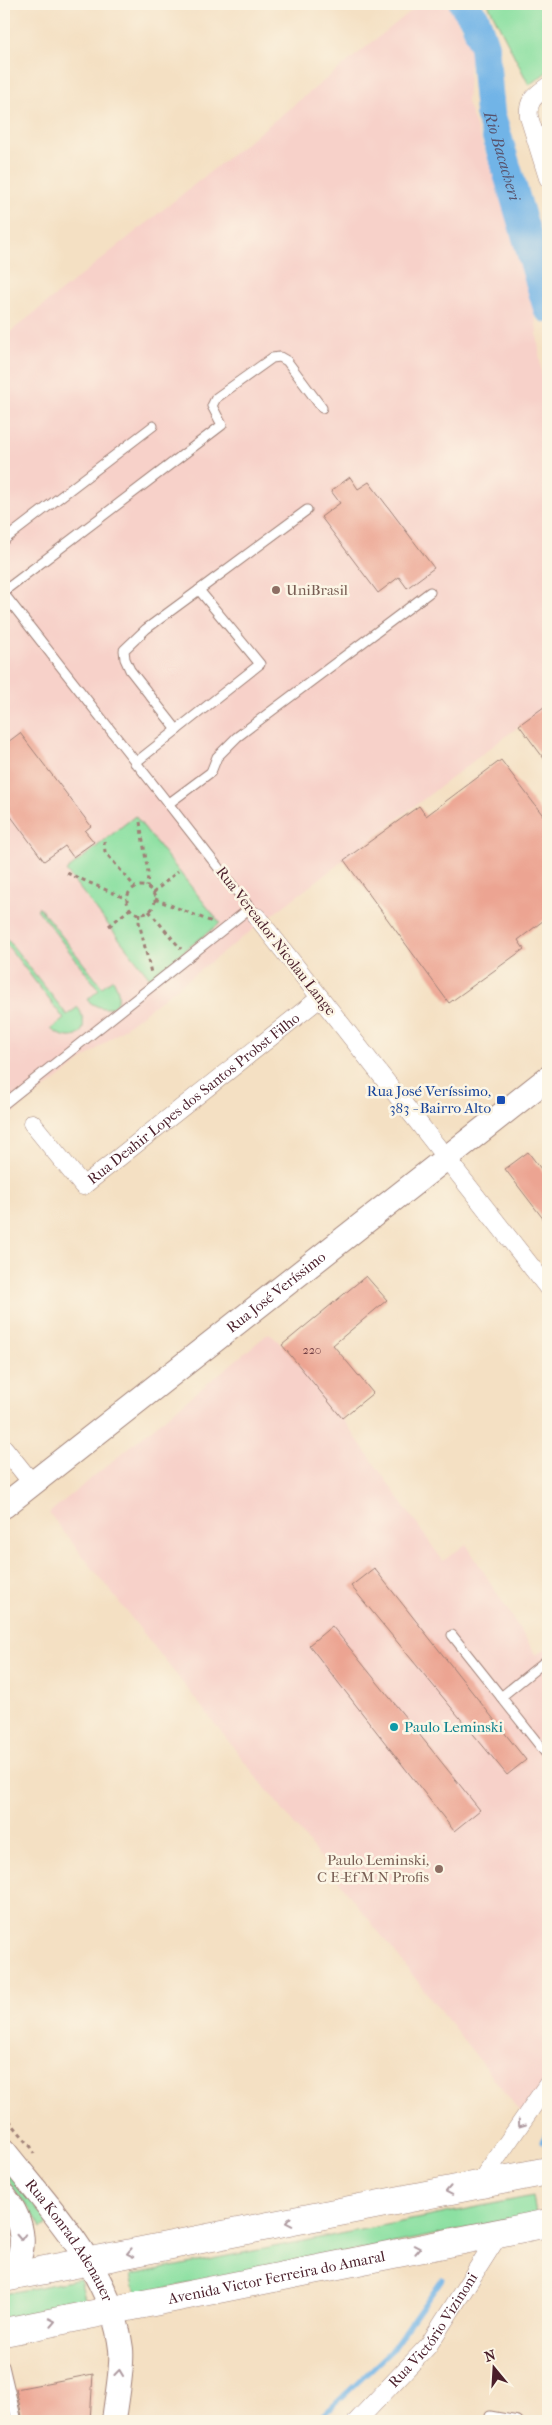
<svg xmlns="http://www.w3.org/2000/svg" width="552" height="2425" font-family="'IM FELL French Canon',serif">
<rect width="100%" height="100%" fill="#fcf5e5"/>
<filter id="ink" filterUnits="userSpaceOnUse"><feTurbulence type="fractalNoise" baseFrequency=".02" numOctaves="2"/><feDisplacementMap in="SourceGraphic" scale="10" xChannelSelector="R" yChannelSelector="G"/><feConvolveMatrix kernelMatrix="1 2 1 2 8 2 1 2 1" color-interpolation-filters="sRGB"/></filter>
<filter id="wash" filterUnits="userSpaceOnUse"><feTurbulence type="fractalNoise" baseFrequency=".0096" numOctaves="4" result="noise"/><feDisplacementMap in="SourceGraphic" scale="20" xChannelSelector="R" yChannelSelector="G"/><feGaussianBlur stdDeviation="1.12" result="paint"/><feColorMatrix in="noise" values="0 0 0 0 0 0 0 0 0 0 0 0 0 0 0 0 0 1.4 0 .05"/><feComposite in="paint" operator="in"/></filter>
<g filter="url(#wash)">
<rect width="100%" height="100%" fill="#f4e0c3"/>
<g fill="#f7d1c9">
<polygon points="420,4 449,4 471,48 467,102 492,171 534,305 542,379 541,463 548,477 548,704 4,1120 4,337"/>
<polygon points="269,1333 282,1345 342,1418 443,1561 466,1544 536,1655 548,1647 548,2084 525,2118 49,1513"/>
</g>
<g fill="#8ce0a2" stroke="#6b8066">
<polygon points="488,4 548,4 548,71 529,85"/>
<polygon points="135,816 220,923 150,978 66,871"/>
<path d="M39 907 102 987 113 979C128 1004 109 1018 87 1000L99 990 37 909Z"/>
<path d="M4 935 67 1015 78 1007C93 1033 74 1047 51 1029L64 1019 4 941Z"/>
<path d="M4 2166 49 2223 41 2228C33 2208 4 2185 4 2166Z"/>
<polygon points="533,2196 536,2215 136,2294 131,2275"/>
<polygon points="80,2279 86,2303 4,2320 4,2294"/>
</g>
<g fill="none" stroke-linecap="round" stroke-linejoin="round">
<g stroke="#71b4e7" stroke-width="5">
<polyline points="542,2141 548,2132"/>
<polyline points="317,2421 391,2351 442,2279"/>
</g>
<path stroke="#71b4e7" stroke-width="30" id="s1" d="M464 4 475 19 484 46 490 113 548 308"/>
</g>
<g id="blocks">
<g fill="#eca492">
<polygon points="350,477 358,489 369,482 434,568 407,588 399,577 378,593 321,517 340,503 331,491"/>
<polygon points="548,704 548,764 519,725"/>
<polygon points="20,733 91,826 85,831 94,842 73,857 65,846 44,861 4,807 4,745"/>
<polygon points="501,760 548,822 548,917 518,940 524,949 449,1003 344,860 419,806 426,816"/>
<polygon points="528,1152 548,1178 548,1225 505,1169"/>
<polygon points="366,1276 387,1300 333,1345 373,1393 342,1418 282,1345"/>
<polygon points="374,1568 526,1760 507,1775 351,1586"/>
<polygon points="332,1626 480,1810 454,1831 309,1645"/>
<polygon points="93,2374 90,2421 23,2421 16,2389"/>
<polygon points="4,2392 11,2421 4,2421"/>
</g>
</g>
</g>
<g filter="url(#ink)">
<use href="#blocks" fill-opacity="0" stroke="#9f8077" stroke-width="1"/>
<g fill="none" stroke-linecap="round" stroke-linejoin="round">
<g stroke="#9f8077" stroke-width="11">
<g id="lane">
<polyline points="4,540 153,426"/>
<polyline points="4,591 222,425 212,406 216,398 272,358 280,357 287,361 322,408"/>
<polyline points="4,594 257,917"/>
<polyline points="177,730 130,670 125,659 124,650 146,629 199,590"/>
<polyline points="135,763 260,664 199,590 307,510"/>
<polyline points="168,804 211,772 217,757 237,737 430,592"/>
<polyline points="4,1104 250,908"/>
<polyline points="452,1635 548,1756"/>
<polyline points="501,1697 548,1659"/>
<polyline points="4,2366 17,2421"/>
<polyline points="490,2416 518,2421"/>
</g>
</g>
<g stroke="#9f8077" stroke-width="19">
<g id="street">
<path d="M548 86C535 96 527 100 529 117L548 178"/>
<polyline points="257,917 548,1288"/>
<path id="s2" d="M32 1123 83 1186 320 998"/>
<polyline points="4,1448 32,1483"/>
<polyline points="478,2185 548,2084"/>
<path id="s3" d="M357 2421 428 2346 500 2233"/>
</g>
</g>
<g stroke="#9f8077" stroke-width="26">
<g id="secondary">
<path id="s4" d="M4 1506 548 1078"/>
<path id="s5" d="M4 2151C49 2208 113 2274 121 2349 123 2368 116 2401 114 2421"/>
<path d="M4 2196C23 2220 32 2255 4 2277"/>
</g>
</g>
<g stroke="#9f8077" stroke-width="29">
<g id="highway">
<polyline points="4,2278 548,2171"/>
<path id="s6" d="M4 2332 548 2223"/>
</g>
</g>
<g stroke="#9f8077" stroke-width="3" stroke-dasharray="4 4" stroke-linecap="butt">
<polyline points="140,822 148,873 147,887"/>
<polyline points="104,841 105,852 135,887"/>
<polyline points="67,873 127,899"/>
<circle cx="141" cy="900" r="14"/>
<polyline points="153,893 178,871"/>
<polyline points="155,899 212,922"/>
<polyline points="149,911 181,949"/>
<polyline points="140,913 139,922 151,973"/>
<polyline points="109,926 131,908"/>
<polyline points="4,2114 31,2147 34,2154"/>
</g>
<use href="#lane" stroke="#fff" stroke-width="9"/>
<use href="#street" stroke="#fff" stroke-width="18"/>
<use href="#secondary" stroke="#fff" stroke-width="24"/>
<use href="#highway" stroke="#fff" stroke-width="28"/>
</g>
<defs><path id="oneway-chevron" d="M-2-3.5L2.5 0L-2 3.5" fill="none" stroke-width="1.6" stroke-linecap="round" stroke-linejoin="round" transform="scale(1.25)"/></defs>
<g stroke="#ae9aa0">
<use href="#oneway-chevron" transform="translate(521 2124) rotate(125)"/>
<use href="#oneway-chevron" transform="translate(449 2191) rotate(169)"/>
<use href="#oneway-chevron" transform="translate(289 2222) rotate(169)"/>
<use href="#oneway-chevron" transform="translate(21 2237) rotate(87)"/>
<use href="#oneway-chevron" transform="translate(417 2249) rotate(-11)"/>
<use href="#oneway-chevron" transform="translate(130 2253) rotate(169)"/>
<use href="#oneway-chevron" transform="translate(52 2322) rotate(-11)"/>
<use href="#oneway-chevron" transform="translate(119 2373) rotate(-84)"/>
</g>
</g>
<g fill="#8d6e63" stroke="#fcf5e5" stroke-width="2">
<circle cx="276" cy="590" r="5"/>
<circle cx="439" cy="1869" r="5"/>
</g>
<rect fill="#1a4fb4" stroke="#fcf5e5" stroke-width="2" x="496" y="1095" width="10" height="10" rx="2.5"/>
<circle fill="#0f9aa8" stroke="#fcf5e5" stroke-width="2" cx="394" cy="1727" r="5"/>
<g text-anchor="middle" stroke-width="5" stroke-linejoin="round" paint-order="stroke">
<g font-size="12" fill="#724045">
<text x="312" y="1354">220</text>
</g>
<g font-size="15" fill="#785e54" stroke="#fcf5e5" text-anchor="start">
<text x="286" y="595">UniBrasil</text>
<text x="429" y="1865" text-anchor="end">Paulo Leminski,<tspan x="429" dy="17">C E-Ef M N Profis</tspan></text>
</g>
<g font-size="15" fill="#4a1f2b" stroke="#fcf5e5">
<text transform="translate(276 941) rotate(52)" y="5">Rua Vereador Nicolau Lange</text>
<text dy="5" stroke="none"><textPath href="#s2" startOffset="222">Rua Deahir Lopes dos Santos Probst Filho</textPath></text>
<text dy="5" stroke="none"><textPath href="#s4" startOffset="346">Rua José Veríssimo</textPath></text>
<text dy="5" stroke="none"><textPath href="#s5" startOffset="111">Rua Konrad Adenauer</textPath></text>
<text dy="5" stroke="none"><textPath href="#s6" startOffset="278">Avenida Victor Ferreira do Amaral</textPath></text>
<text dy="5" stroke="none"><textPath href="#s3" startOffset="119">Rua Victório Vizinoni</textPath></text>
</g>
<g font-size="15" fill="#164399" stroke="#fcf5e5" text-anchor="end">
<text x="491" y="1096">Rua José Veríssimo,<tspan x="491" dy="17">383 - Bairro Alto</tspan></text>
</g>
<g font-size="15" fill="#0d838f" stroke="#fcf5e5" text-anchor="start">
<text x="404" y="1732">Paulo Leminski</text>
</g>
<g font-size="16" font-style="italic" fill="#58536d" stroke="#fcf5e5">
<text dy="6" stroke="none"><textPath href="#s1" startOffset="159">Rio Bacacheri</textPath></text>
</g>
</g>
<rect width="552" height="2425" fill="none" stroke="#fcf5e5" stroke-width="20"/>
<g transform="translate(494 2368) rotate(342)" stroke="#fcf5e5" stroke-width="4" paint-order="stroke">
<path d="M0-4L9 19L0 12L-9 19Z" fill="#4a1f2b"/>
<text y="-8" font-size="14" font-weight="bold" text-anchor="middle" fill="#4a1f2b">N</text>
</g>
</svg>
